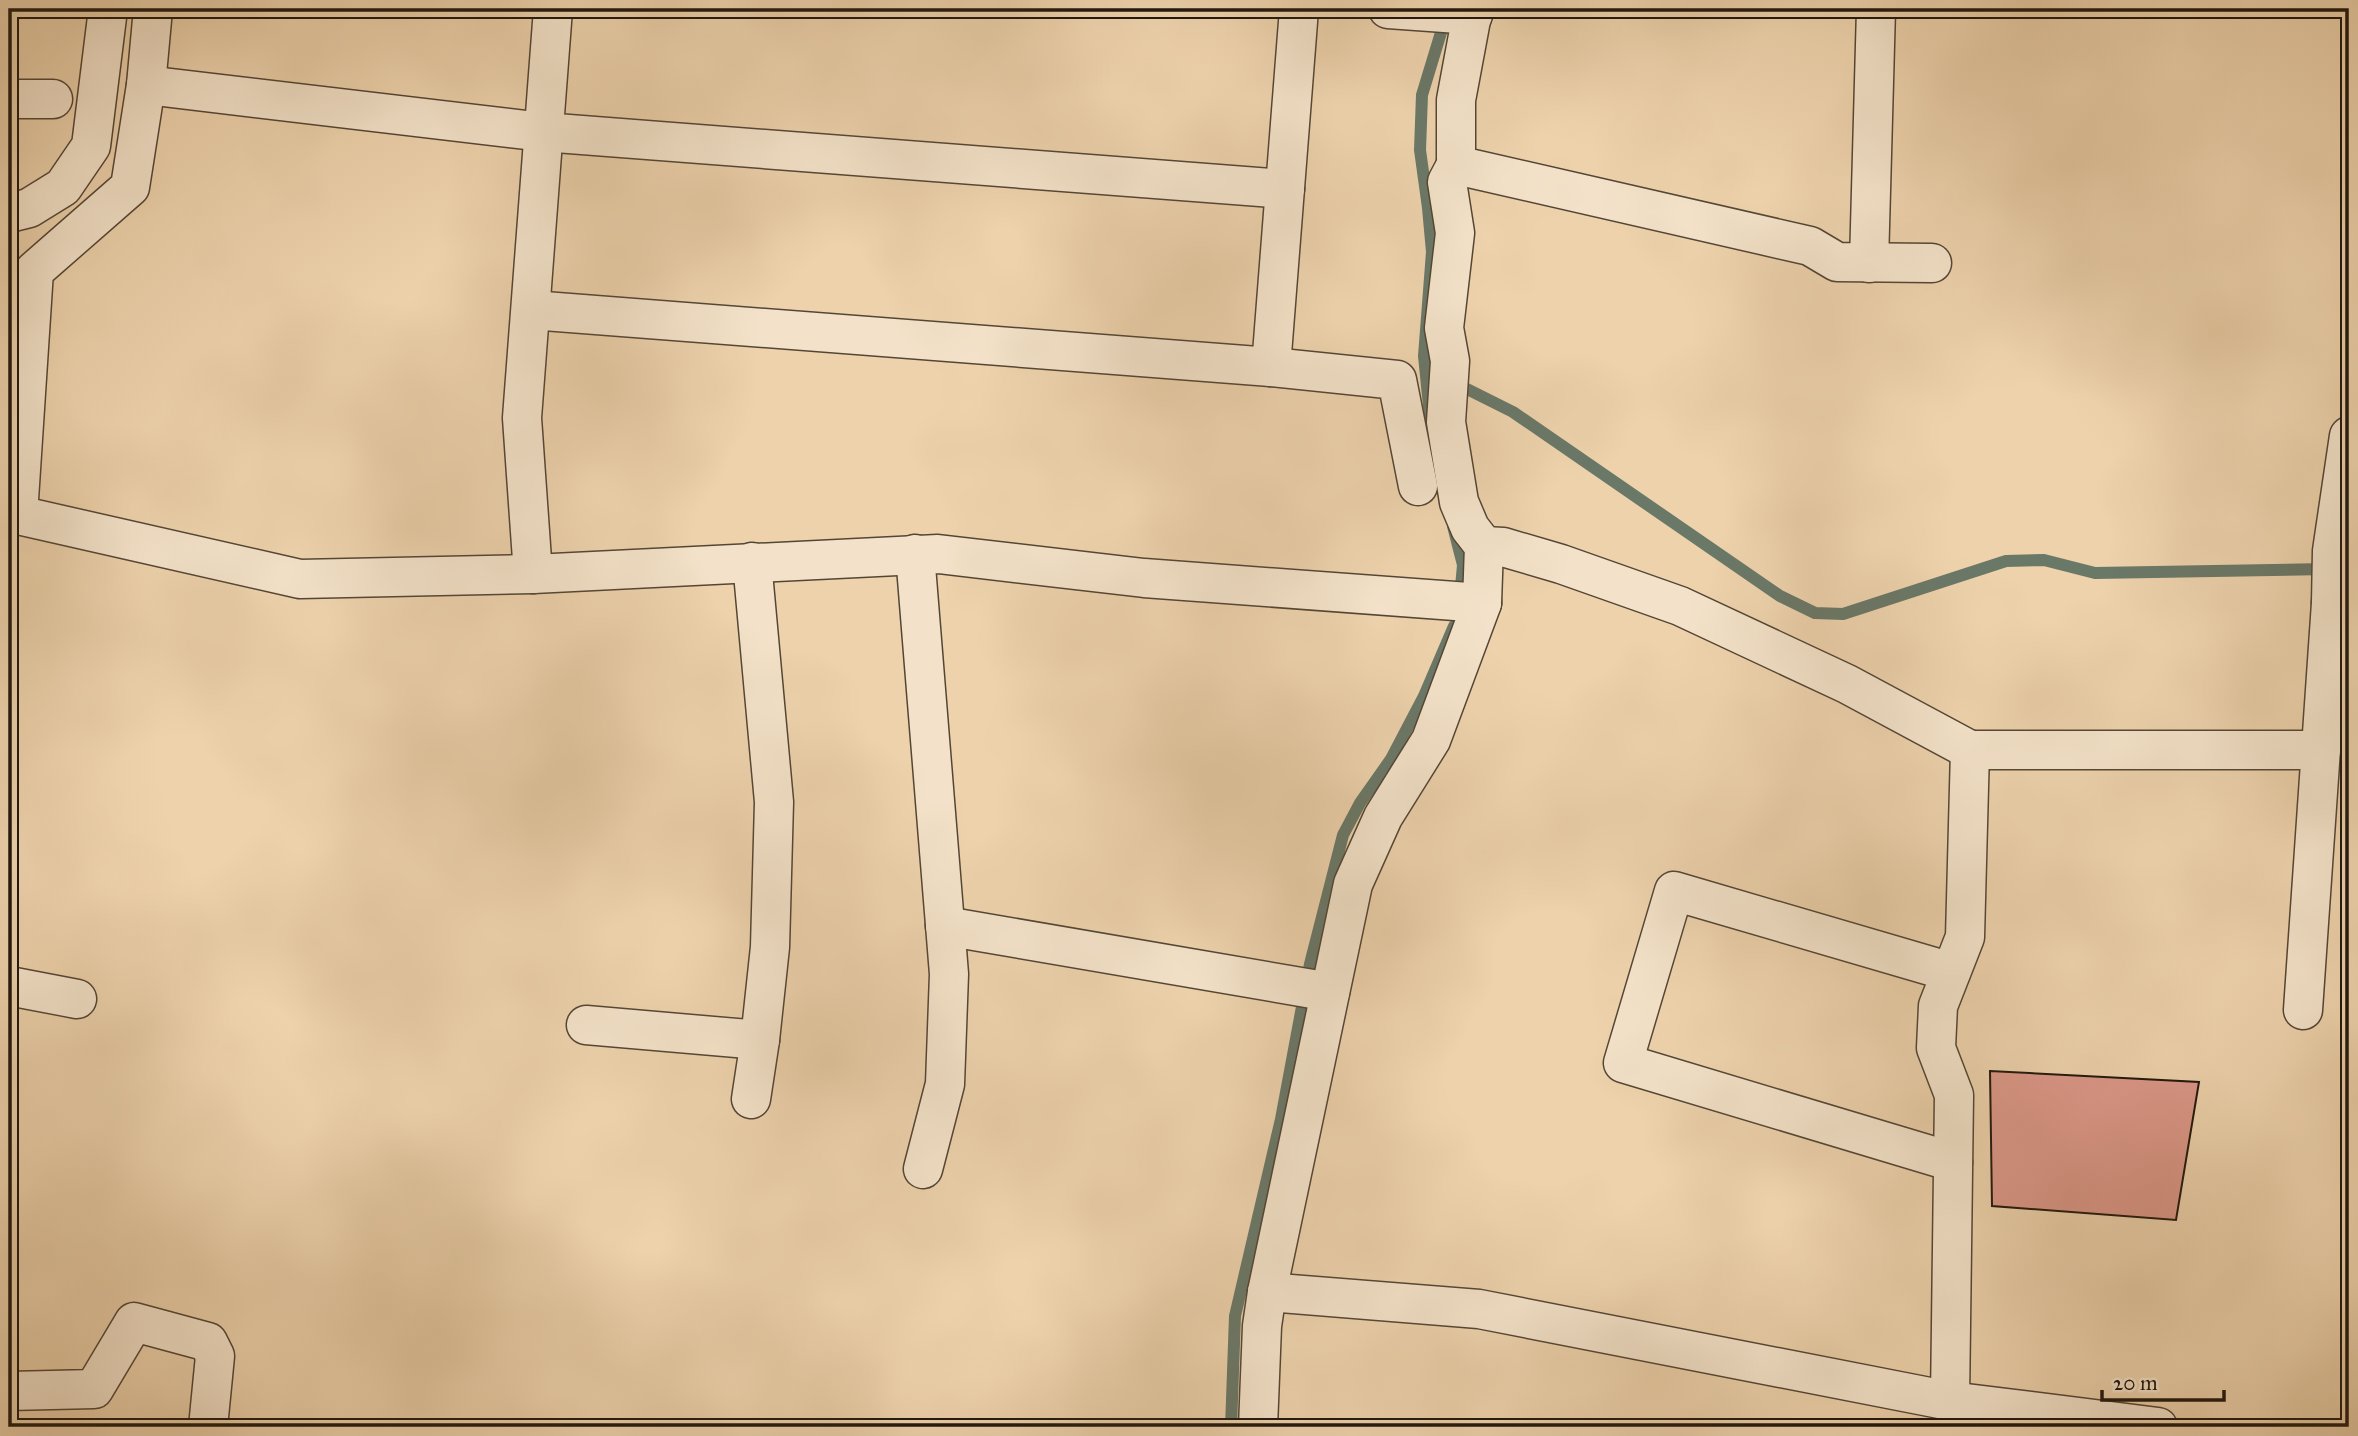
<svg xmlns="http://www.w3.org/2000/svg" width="2358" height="1436" font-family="'IM FELL Great Primer',serif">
<rect width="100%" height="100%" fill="#edd2ac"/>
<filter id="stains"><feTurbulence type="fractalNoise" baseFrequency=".00286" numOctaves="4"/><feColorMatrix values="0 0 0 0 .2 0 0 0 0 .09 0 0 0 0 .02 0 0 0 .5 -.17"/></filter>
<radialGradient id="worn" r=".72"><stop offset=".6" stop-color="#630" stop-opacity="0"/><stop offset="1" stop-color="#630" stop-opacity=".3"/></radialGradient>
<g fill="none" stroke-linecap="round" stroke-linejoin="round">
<g stroke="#6a7868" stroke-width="12">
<polyline points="1455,383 1513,412 1780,596 1815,613 1843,614 2006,561 2044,560 2095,573 2328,569"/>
<polyline points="1430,416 1424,356 1432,252 1428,208 1420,150 1422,95 1446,16"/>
<polyline points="1453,526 1463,565 1460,598"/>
<polyline points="1231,1427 1235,1316 1281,1119 1310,964 1343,835 1360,803 1391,759 1424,696 1454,626"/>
</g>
</g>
<polygon fill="#db9788" stroke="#21180e" stroke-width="2" points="1990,1071 2199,1082 2176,1220 1992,1206"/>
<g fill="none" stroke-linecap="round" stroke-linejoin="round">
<g stroke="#544636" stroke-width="41">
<g id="minor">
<polyline points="1388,9 1473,15"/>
<polyline points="1473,9 1456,100 1456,165 1810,246 1837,262 1932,263"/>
<polyline points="146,85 543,132 1285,189"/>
<polyline points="9,99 53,99"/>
<polyline points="1456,165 1447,182 1455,233 1444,328 1450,361 1446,422 1459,502 1470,528 1484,546 1482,603"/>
<polyline points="9,213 29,208 63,187 91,146 108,9"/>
<polyline points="1869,263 1876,9"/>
<polyline points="531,310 1271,367 1397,380 1418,486"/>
<polyline points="1271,367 1299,9"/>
<polyline points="18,515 34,271 130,187 146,85 153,9"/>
<polyline points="9,517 18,515 300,579 533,574 938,554 1144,578 1482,603 1431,740 1383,817 1353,884 1267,1292 1262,1326 1258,1427"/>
<polyline points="1484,546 1503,547 1561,564 1680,606 1847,684 1970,750"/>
<polyline points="915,554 949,974 945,1084 923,1169"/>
<polyline points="533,574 522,418 553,9"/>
<polyline points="2331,603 2332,551 2349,436"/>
<polyline points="945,926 1330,992"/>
<polyline points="1951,972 1674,891 1623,1063 1953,1162"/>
<polyline points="9,986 77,999"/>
<polyline points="2303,1010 2331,603 2349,605"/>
<polyline points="586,1025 760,1040"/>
<polyline points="751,1099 760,1040 770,947 774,802 752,562"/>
<polyline points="1267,1292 1479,1309 1950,1401 2158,1427"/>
<polyline points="9,1391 94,1389 134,1322 208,1342 215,1356 208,1427"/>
<polyline points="1950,1401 1954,1095 1936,1048 1938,1006 1965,937 1970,750 2321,750"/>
</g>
</g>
<use href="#minor" stroke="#f3e2c9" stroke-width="38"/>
</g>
<rect width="2358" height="1436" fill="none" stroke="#edd2ac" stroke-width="35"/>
<rect x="10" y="10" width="2337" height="1415" fill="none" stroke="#21180e" stroke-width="3.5"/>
<rect x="18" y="18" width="2323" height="1401" fill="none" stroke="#21180e" stroke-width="2"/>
<path d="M2102 1390v10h122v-10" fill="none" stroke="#21180e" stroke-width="3.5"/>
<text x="2113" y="1390" font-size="21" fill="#21180e" stroke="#f3e2c9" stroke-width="5" paint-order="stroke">20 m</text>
<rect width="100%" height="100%" filter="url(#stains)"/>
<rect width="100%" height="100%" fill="url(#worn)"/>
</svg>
